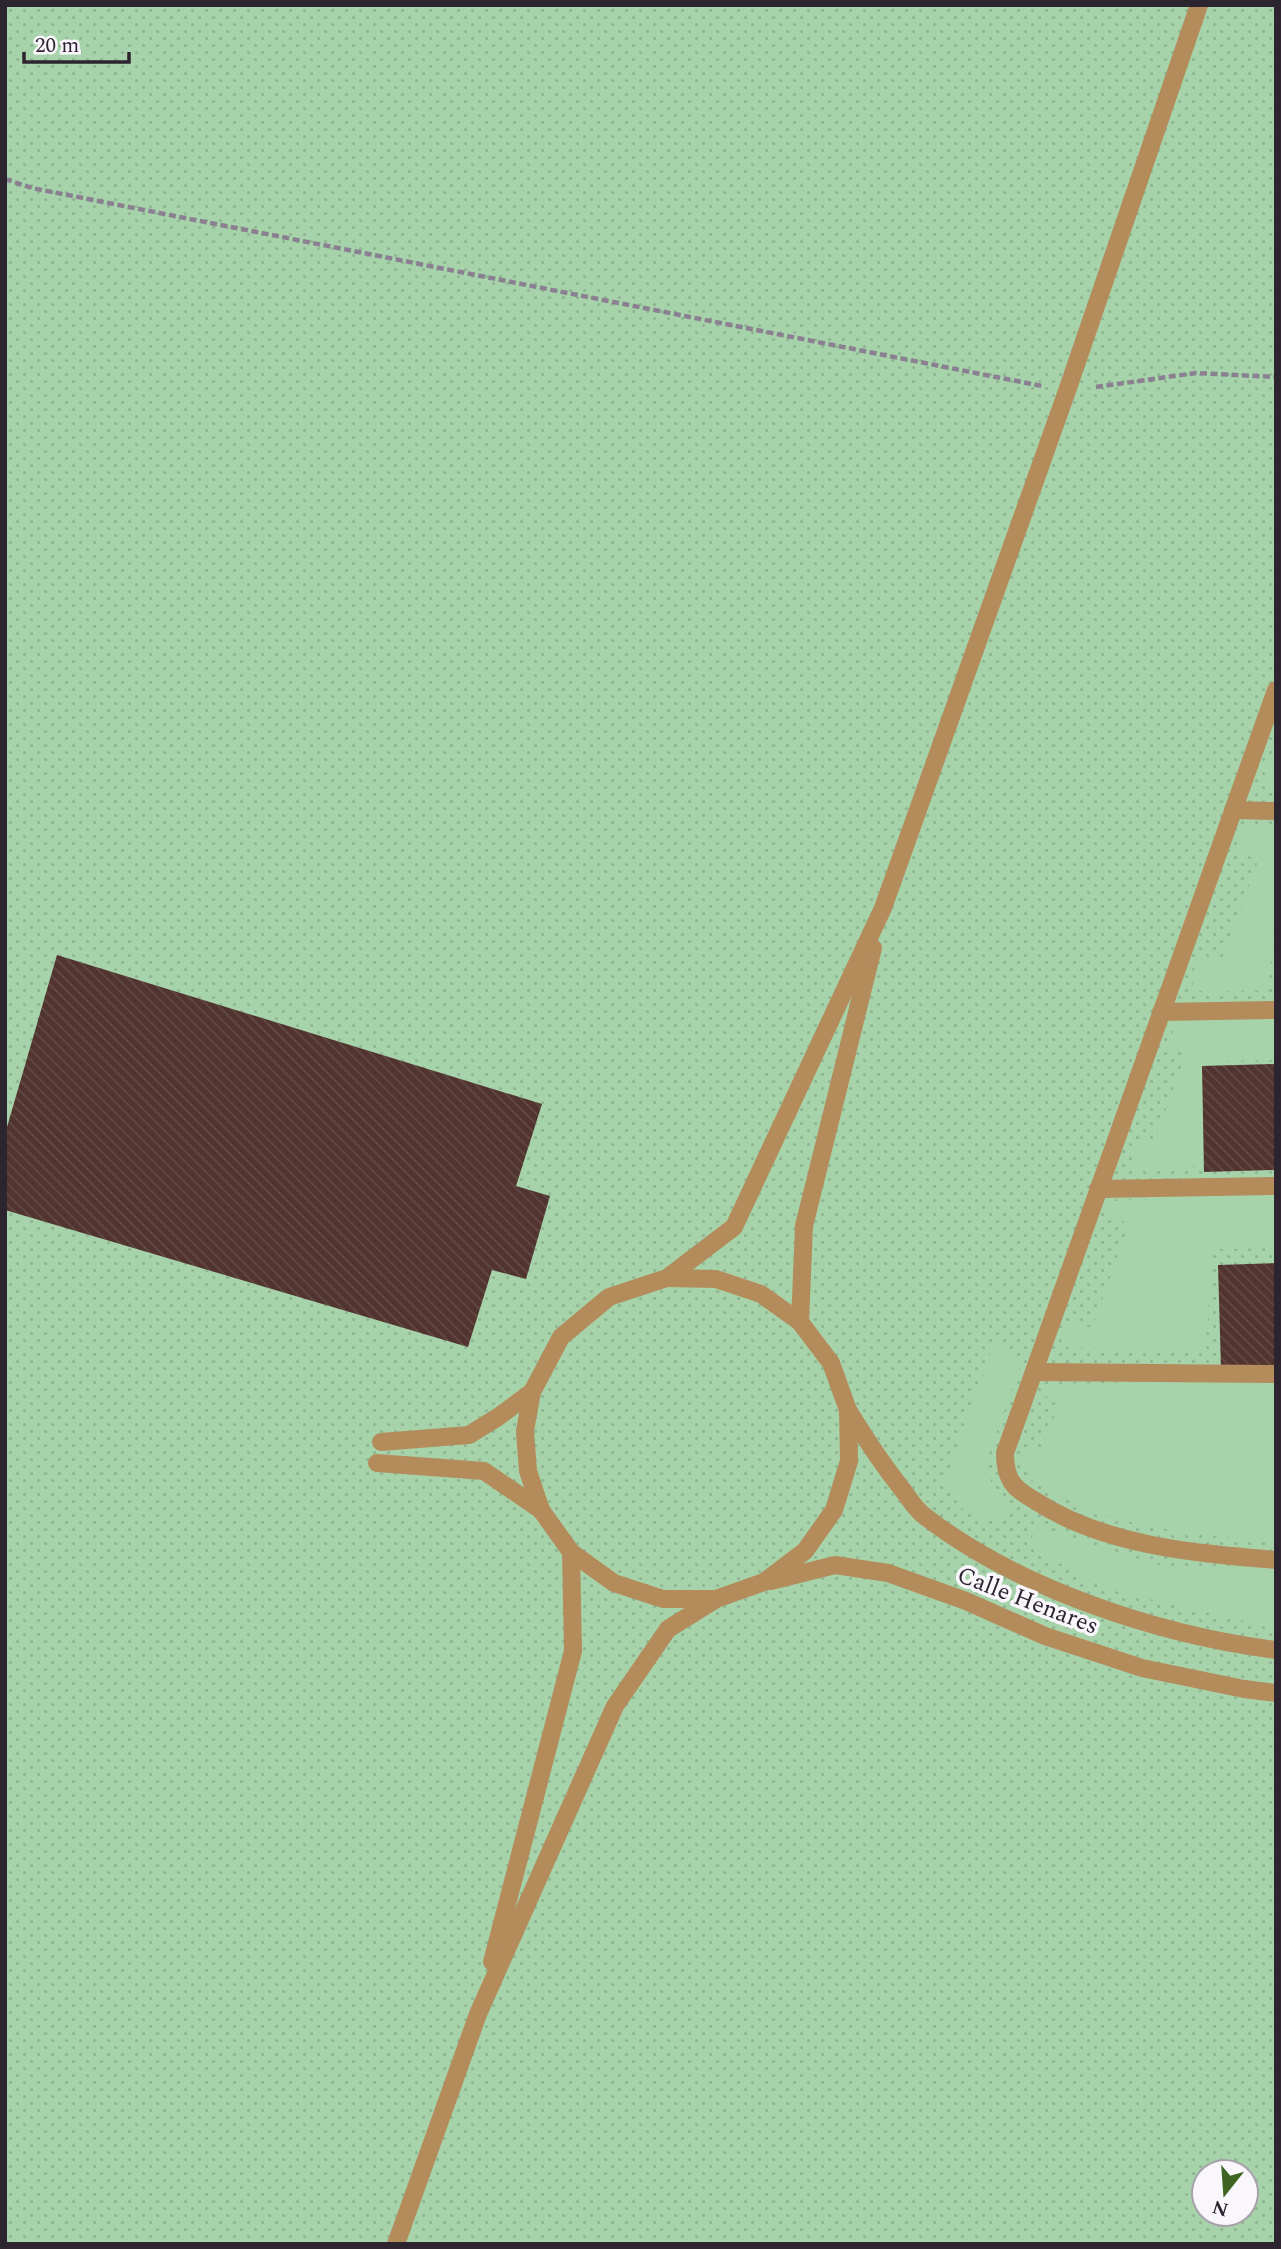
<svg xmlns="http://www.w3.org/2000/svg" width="1281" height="2249" font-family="Spectral,serif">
<defs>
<pattern id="park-dots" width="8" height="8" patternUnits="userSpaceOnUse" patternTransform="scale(1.75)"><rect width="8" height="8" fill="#a6d3aa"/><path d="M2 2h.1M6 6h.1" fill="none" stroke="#8fb593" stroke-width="1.8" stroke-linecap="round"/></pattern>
<pattern id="building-back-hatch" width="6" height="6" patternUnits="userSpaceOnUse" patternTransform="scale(1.75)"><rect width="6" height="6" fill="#51342f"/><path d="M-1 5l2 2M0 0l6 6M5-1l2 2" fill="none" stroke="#624945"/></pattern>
</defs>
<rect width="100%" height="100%" fill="#f2e4fb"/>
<path fill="url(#park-dots)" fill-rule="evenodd" d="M5 5H1276V2244H5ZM1204 2172H1246V2214H1204Z"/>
<g fill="#a6d3aa">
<polygon points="1276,742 1276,791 1266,790 1265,774"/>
<polygon points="1276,824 1276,886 1269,990 1203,992 1193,987 1193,974 1198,954 1222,961 1258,861 1236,849 1246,825"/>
<polygon points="1276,1016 1276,1060 1204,1062 1209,1166 1137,1168 1130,1155 1133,1139 1153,1143 1187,1053 1167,1047 1178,1019"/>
<polygon points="1276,1194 1276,1248 1219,1249 1211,1255 1206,1350 1069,1348 1061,1340 1070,1322 1092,1328 1129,1225 1105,1210 1113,1201"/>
<polygon points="994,1343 1023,1359 988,1457 991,1482 997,1498 1011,1508 1005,1518 981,1521 960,1507 945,1482"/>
<path d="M1276 1380V1536L1272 1542C1214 1536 1131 1529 1078 1505 1062 1497 1047 1488 1031 1480L1021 1456 1025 1447 1041 1449 1060 1402 1037 1393 1052 1384Z"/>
<polygon points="1036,1527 1159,1565 1269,1571 1276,1581 1276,1625 1244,1621 1106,1589 1029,1546"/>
</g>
<g fill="url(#building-back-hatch)">
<polygon points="57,955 542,1104 516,1186 550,1196 526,1279 492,1270 468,1347 5,1210 5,1134"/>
<polygon points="1276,1064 1276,1170 1204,1172 1202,1066"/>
<polygon points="1276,1263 1276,1367 1221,1369 1218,1265"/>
</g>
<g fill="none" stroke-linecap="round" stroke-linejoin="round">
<g stroke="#8a8091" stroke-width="4.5" stroke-dasharray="7 3.5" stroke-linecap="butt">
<polyline points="5,179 32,188 1042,386"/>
<polyline points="1096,387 1196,373 1276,377"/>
</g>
<g stroke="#b48c5c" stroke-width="18">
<path d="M1276 690 1005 1453C1005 1462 1006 1471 1010 1479 1014 1488 1025 1495 1034 1500 1104 1546 1194 1553 1276 1560"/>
<polyline points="1233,810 1276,811"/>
<polyline points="1161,1012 1276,1010"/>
<polyline points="1098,1189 1276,1186"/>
<polyline points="800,1322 804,1226 873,948"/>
<polyline points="1034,1372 1276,1374"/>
<path d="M848 1410C865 1438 882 1464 902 1489 908 1497 914 1507 922 1514 1016 1588 1158 1635 1276 1650"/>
<polyline points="381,1442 469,1435 498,1417 532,1392"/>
<polyline points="377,1463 484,1471 541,1510"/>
<polyline points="771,1581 835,1565 888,1573 966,1601 1045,1636 1142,1668 1244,1689 1276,1693"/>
<polyline points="716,1599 663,1599 614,1583 571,1552 541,1510 528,1471 525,1431 532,1392 561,1337 609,1297 667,1278 734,1227 883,908 1067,391 1199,5"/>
<polyline points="492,1962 573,1651 571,1552"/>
<polyline points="396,2244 478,2014 615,1706 668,1629 716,1599 764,1582 805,1551 834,1510 849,1461 848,1410 831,1363 800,1322 761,1294 716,1279 667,1278"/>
</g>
</g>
<g text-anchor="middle" stroke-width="7" stroke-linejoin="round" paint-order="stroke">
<g font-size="24" fill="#2c2530" stroke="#f9f6fc">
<text transform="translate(1028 1600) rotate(21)" y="8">Calle Henares</text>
</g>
</g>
<rect width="1281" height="2249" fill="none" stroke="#2c2530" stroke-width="14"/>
<g transform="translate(1225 2193) rotate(197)"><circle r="33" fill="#f9f6fc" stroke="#a7a2aa" stroke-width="2"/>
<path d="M0-5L12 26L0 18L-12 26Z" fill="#3d6521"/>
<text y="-10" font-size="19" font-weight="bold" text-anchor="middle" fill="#2c2530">N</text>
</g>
<path d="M24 52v10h105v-10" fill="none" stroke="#2c2530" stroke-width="3.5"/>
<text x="35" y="52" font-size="21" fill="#2c2530" stroke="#f9f6fc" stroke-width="5" paint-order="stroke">20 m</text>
</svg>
